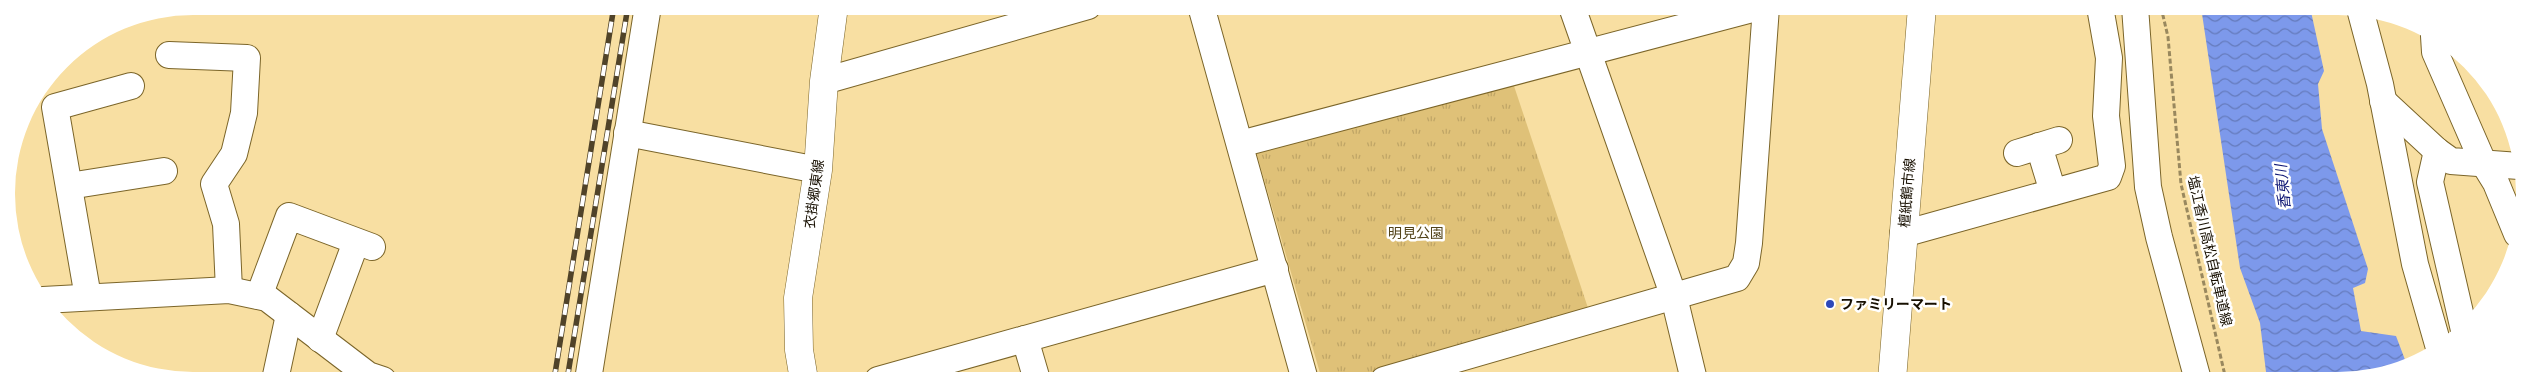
<svg xmlns="http://www.w3.org/2000/svg" width="2531" height="387" font-family="'Fira Sans','Noto Sans JP',sans-serif">
<defs>
<pattern id="park-tufts" width="24" height="20" patternUnits="userSpaceOnUse" patternTransform="scale(1.25)"><rect width="24" height="20" fill="#dfc178"/><path d="M3 7l-1-3M5 7V3M7 7l1-3M15 17l-1-3M17 17v-4M19 17l1-3" fill="none" stroke="#bfa566"/></pattern>
<pattern id="water-waves" width="16" height="10" patternUnits="userSpaceOnUse" patternTransform="scale(1.25)"><rect width="16" height="10" fill="#7d99eb"/><path d="M0 5q4-4 8 0t8 0" fill="none" stroke="#657bbc"/></pattern>
</defs>
<rect width="100%" height="100%" fill="#f8dfa2"/>
<polygon fill="url(#park-tufts)" points="1512,80 1590,314 1348,380 1322,380 1255,148"/>
<polygon fill="url(#water-waves)" points="2201,7 2310,7 2324,71 2318,84 2322,129 2368,269 2365,283 2353,288 2361,331 2396,336 2407,365 2350,380 2267,380 2260,323 2240,268"/>
<g fill="none" stroke-linecap="round" stroke-linejoin="round">
<g stroke="#7b6529" stroke-width="28">
<g id="minor">
<polyline points="1201,6 1305,380"/>
<polyline points="1572,7 1674,297 1694,380"/>
<polyline points="2135,7 2148,187 2159,237 2198,380"/>
<polyline points="2360,9 2380,84 2415,264 2439,348"/>
<polyline points="2434,36 2435,52 2483,162 2496,183 2517,234"/>
<polyline points="169,55 247,58 244,113 234,154 214,184 226,224 229,290"/>
<polyline points="824,81 1088,6"/>
<polyline points="2383,101 2437,151 2451,161 2519,166"/>
<polyline points="627,133 818,170"/>
<polyline points="1240,144 1760,7"/>
<polyline points="2039,146 2053,192"/>
<polyline points="2437,151 2430,182 2464,330"/>
<polyline points="2017,153 2059,140"/>
<polyline points="69,186 164,171"/>
<polyline points="1903,234 2108,177 2112,166 2106,116 2109,58 2100,7"/>
<polyline points="259,296 289,216 372,247"/>
<polyline points="88,297 55,107 131,86"/>
<polyline points="43,300 229,290 267,298 368,375 383,380"/>
<polyline points="320,339 356,242"/>
<polyline points="1025,339 1037,380"/>
<polyline points="275,380 289,315"/>
<polyline points="588,380 648,6"/>
<polyline points="878,380 1275,269"/>
<polyline points="1384,380 1737,278 1746,263 1749,243 1766,7"/>
</g>
</g>
<g stroke="#7b6529" stroke-width="29">
<g id="major">
<polyline points="804,380 799,350 798,298 818,170 824,81 834,6"/>
<polyline points="1892,380 1922,7"/>
</g>
</g>
<polyline stroke="#99885e" stroke-width="3" stroke-dasharray="5 2.5" stroke-linecap="butt" points="2161,7 2168,37 2181,184 2226,380"/>
<use href="#minor" stroke="#fff" stroke-width="26"/>
<use href="#major" stroke="#fff" stroke-width="28"/>
<g stroke="#504329" stroke-width="5.5">
<g id="rail">
<polyline points="554,380 614,6"/>
<polyline points="567,380 628,6"/>
</g>
</g>
<use href="#rail" stroke="#fff" stroke-width="4" stroke-dasharray="11" stroke-linecap="butt"/>
</g>
<circle fill="#2e48b9" stroke="#fff" stroke-width="2" cx="1830" cy="304" r="5"/>
<g text-anchor="middle" stroke-width="5" stroke-linejoin="round" paint-order="stroke">
<g font-size="14" fill="#170f00" stroke="#fff">
<text transform="translate(1907 193) rotate(-85)" y="5">檀紙鶴市線</text>
<text transform="translate(814 194) rotate(-82)" y="5">衣掛郷東線</text>
<text transform="translate(2210 251) rotate(77)" y="5">塩江香川高松自転車道線</text>
</g>
<g font-size="14" fill="#524319" stroke="#fff">
<text x="1416" y="238">明見公園</text>
</g>
<g font-size="14" font-weight="bold" fill="#170f00" stroke="#fff" text-anchor="start">
<text x="1840" y="309">ファミリーマート</text>
</g>
<g font-size="15" font-style="italic" fill="#0e1674" stroke="#fff">
<text transform="translate(2283 187) rotate(-95)" y="5">香東川</text>
</g>
</g>
<path d="M0 0H2531V387H0ZM193 15H2338A178 178 0 0 1 2516 193V194A178 178 0 0 1 2338 372H193A178 178 0 0 1 15 194V193A178 178 0 0 1 193 15Z" fill="#fff" fill-rule="evenodd"/>
</svg>
